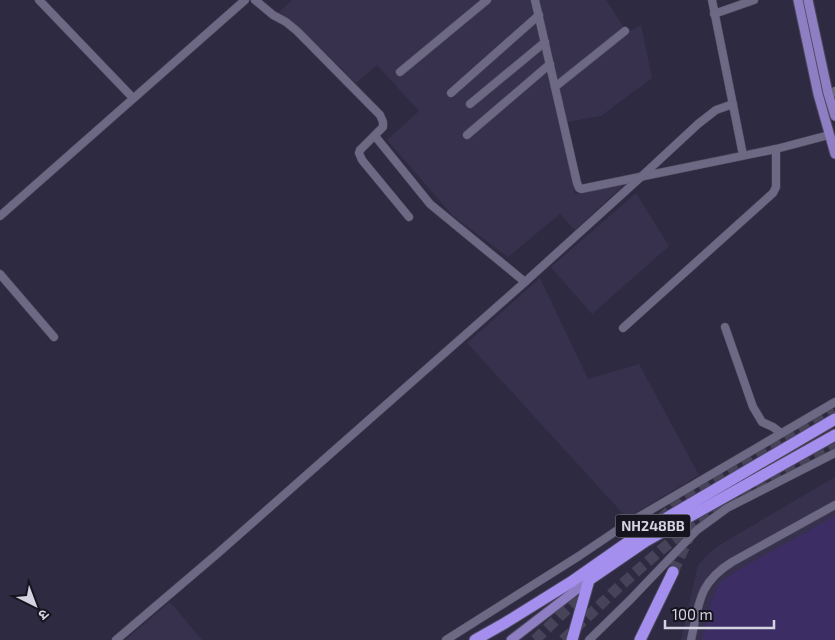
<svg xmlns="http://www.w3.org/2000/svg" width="835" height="640" font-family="'Exo 2','Noto Sans Devanagari',sans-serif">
<rect width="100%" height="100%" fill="#2e2a41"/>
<g fill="#37314e">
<polygon points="292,0 606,0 627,32 641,25 652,78 601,116 561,123 575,194 626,183 575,230 560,214 508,257 453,216 387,140 419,111 377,65 356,83 308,36 279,12"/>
<polygon points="636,193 669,246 592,314 551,267"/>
<polygon points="540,278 588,379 639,364 699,475 627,518 467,343"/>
<polygon points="835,477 835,640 681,640 698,565 710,552 726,541"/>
<polygon points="170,602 202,640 125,640"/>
</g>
<polygon fill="#3c2e65" points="835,516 835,640 702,640 712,599 720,583 737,571"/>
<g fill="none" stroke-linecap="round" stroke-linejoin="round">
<g stroke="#474359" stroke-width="11" stroke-dasharray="11 5.5" stroke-linecap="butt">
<polyline points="661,519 683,498 835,412"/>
<polyline points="673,572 689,537"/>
<polyline points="535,640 588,589"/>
<polyline points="563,640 621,585 662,549 698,520 835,444"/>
</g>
<g stroke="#4c485b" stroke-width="9">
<g id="minor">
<polyline points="39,0 133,98"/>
<polyline points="255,0 273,15 286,22 297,31 380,115 383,122 383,127 360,150 359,153 362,160 409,217"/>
<polyline points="535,0 577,183 579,188 581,189 776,149 829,135"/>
<polyline points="712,0 743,155"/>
<polyline points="714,14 754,0"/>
<polyline points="400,72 487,0"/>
<polyline points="555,87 625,31"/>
<polyline points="451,93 539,15"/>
<polyline points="829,96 835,91"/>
<polyline points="470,104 545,42"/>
<polyline points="467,135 550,64"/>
<polyline points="375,136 430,204 525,282"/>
<polyline points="0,216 245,0"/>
<polyline points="0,274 54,337"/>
<polyline points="725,327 753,407 762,422 773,427 781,433"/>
<polyline points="623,328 773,193 776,187 776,149"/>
<polyline points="116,640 217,554 525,282 642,176 698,124 716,110 733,104"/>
<polyline points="446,640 579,556 625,525 835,402"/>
<polyline points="589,640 630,600 697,530 727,508 835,453"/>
<path d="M691 640C699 604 698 583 732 562L835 505"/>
</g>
</g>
<g stroke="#4c485b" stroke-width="11">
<g id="major">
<polyline points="798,0 818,94 835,154"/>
<polyline points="808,0 828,93 835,116"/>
<polyline points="511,640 589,580"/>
</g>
</g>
<g stroke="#4c485b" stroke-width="13">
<g id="highway">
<polyline points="475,640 505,623 571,582 641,533 835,419"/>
<polyline points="572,640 589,580 646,541 835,435"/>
<polyline points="640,640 673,572"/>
</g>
</g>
<use href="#minor" stroke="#6d6883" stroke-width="8"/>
<use href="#major" stroke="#8e7fc4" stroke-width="9"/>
<use href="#highway" stroke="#a48fef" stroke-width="11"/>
</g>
<g text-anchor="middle" stroke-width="4" stroke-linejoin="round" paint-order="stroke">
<rect fill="#16141f" stroke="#9c9aa8" stroke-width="1" x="615.5" y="514.5" width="75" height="23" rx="4"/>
<g font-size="14" font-weight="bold" fill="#d5d3e2">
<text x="653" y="531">NH248BB</text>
</g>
</g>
<g transform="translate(35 605) rotate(138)" stroke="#16141f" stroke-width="4" paint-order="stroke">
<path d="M0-4L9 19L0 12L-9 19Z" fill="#d5d3e2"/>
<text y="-8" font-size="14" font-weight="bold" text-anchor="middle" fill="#d5d3e2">उ</text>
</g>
<path d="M665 620v8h109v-8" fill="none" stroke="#d5d3e2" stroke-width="2.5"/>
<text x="672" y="620" font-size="15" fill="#d5d3e2" stroke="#16141f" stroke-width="4" paint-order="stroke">100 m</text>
</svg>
